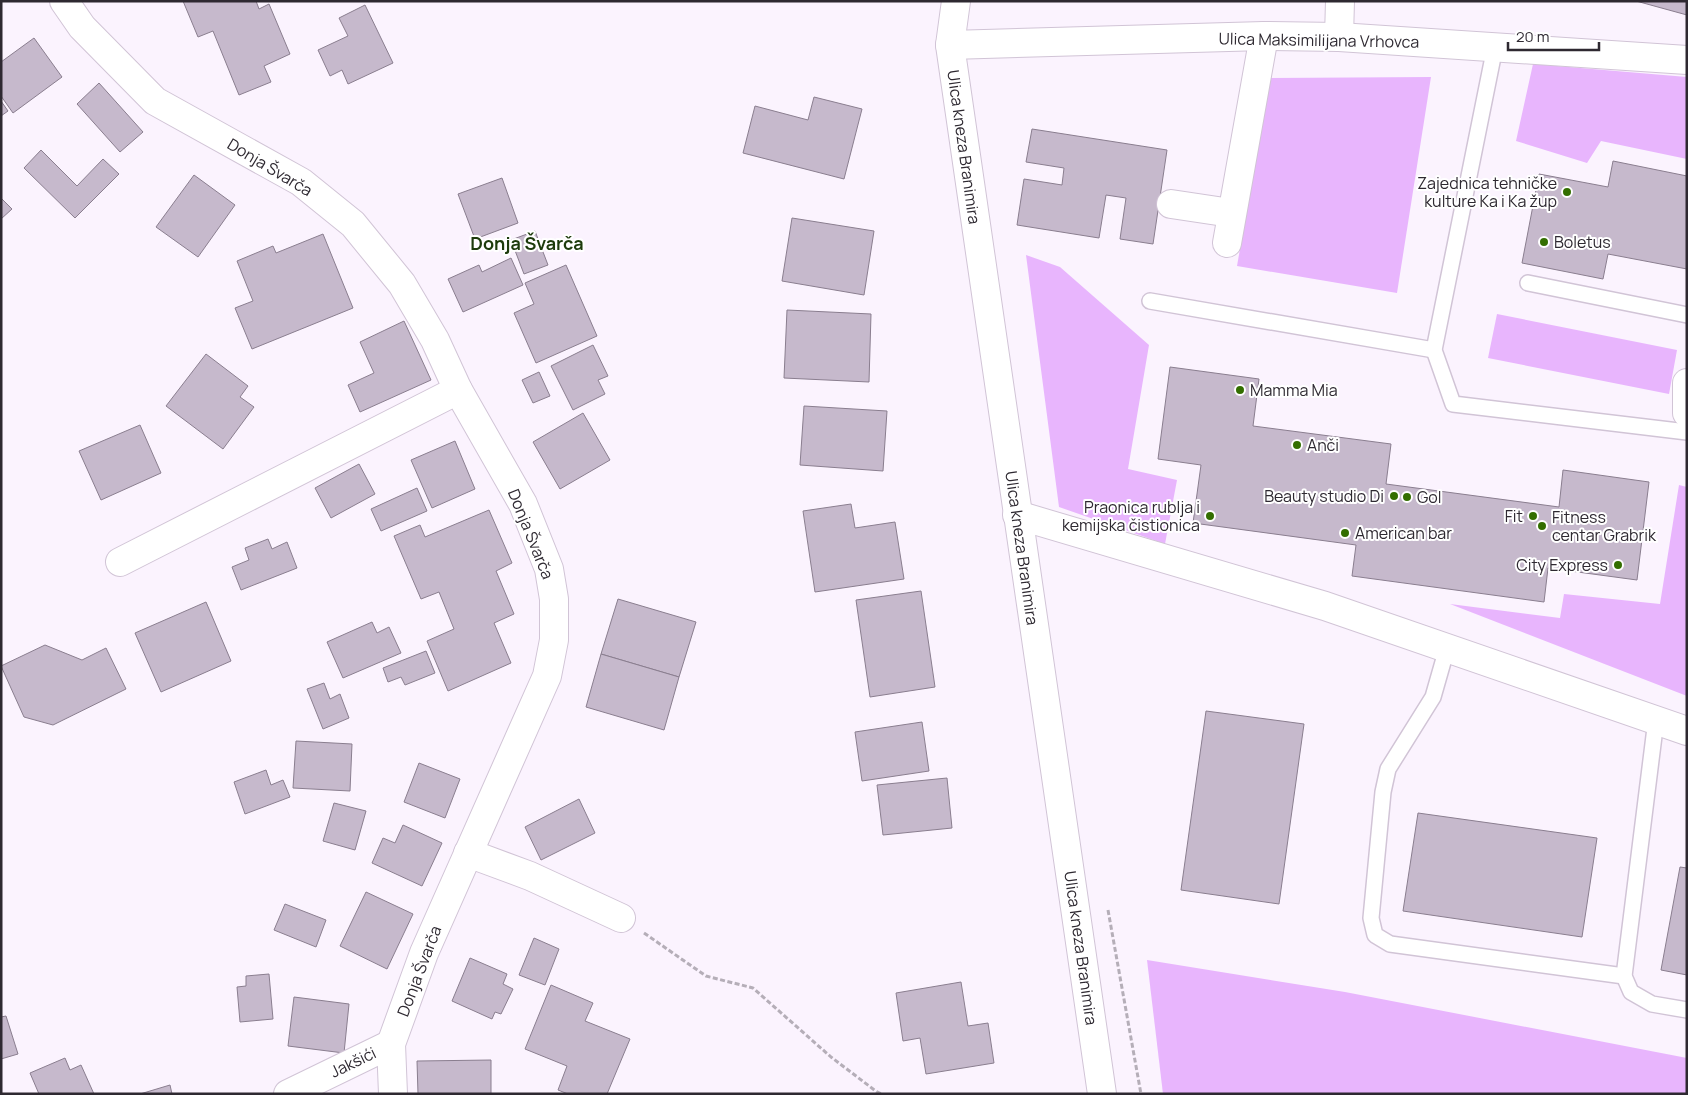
<svg xmlns="http://www.w3.org/2000/svg" width="1688" height="1095" font-family="Manrope,sans-serif">
<rect width="100%" height="100%" fill="#fbf3fe"/>
<g fill="#e8b5fd">
<polygon points="1533,64 1687,77 1687,159 1601,141 1587,163 1516,141"/>
<polygon points="1431,77 1397,293 1237,266 1270,78"/>
<polygon points="1026,255 1060,267 1149,345 1128,469 1177,480 1165,544 1059,507"/>
<polygon points="1497,314 1677,350 1669,394 1488,358"/>
<polygon points="1679,485 1687,487 1687,696 1450,604 1560,618 1564,594 1660,604"/>
<polygon points="1147,960 1345,992 1687,1058 1687,1094 1163,1094"/>
</g>
<g fill="#c6b9cc" stroke="#8a7e8f">
<polygon points="183,1 256,1 259,9 269,4 290,54 264,66 271,82 239,95 213,31 198,37"/>
<polygon points="1636,1 1687,1 1687,15"/>
<polygon points="365,5 393,63 348,84 342,70 330,76 318,50 348,36 339,18"/>
<polygon points="34,38 62,77 13,113 1,96 1,62"/>
<polygon points="99,83 143,132 120,152 77,104"/>
<polygon points="814,97 862,109 844,179 743,153 755,106 808,120"/>
<polygon points="1,101 8,111 1,116"/>
<polygon points="1032,129 1167,150 1153,244 1120,239 1126,198 1106,195 1099,238 1017,225 1024,179 1062,185 1064,168 1026,162"/>
<polygon points="41,150 77,186 103,159 119,174 75,218 24,168"/>
<polygon points="1613,161 1687,176 1687,269 1608,254 1603,279 1522,263 1539,174 1608,187"/>
<polygon points="194,175 235,205 198,257 156,227"/>
<polygon points="502,178 518,223 475,239 458,194"/>
<polygon points="1,198 12,209 1,219"/>
<polygon points="792,218 874,231 864,295 782,281"/>
<polygon points="535,231 548,265 524,274 511,240"/>
<polygon points="323,234 353,308 252,349 235,308 253,301 237,261 273,246 276,253"/>
<polygon points="511,258 523,285 463,312 448,279 479,265 482,272"/>
<polygon points="566,265 597,336 536,363 514,313 534,304 525,283"/>
<polygon points="787,310 871,314 869,382 784,378"/>
<polygon points="404,321 431,380 360,412 348,385 374,373 360,342"/>
<polygon points="593,345 608,376 598,380 605,394 573,410 551,366"/>
<polygon points="206,354 248,386 240,397 254,407 223,449 166,406"/>
<polygon points="1170,367 1259,379 1253,426 1391,444 1386,484 1559,507 1563,470 1649,482 1637,580 1548,568 1544,602 1352,576 1356,545 1193,523 1201,465 1158,459"/>
<polygon points="539,372 550,396 533,403 522,380"/>
<polygon points="804,406 887,411 883,471 800,465"/>
<polygon points="583,413 610,460 560,489 533,442"/>
<polygon points="140,425 161,473 101,500 79,451"/>
<polygon points="455,441 475,489 432,508 411,460"/>
<polygon points="359,464 375,494 331,518 315,488"/>
<polygon points="417,488 427,511 381,531 371,509"/>
<polygon points="851,504 855,528 895,522 904,579 815,592 803,511"/>
<polygon points="489,510 512,563 496,571 514,614 494,623 511,663 448,691 427,641 454,629 439,592 421,599 394,536 420,525 425,537"/>
<polygon points="268,539 272,549 287,542 297,568 241,590 232,567 249,560 245,548"/>
<polygon points="921,591 935,687 870,697 856,600"/>
<polygon points="618,599 696,622 679,677 601,654"/>
<polygon points="206,602 231,661 161,692 135,633"/>
<polygon points="372,622 377,633 389,627 401,653 343,678 327,642"/>
<polygon points="45,645 82,660 106,648 126,689 53,725 24,717 1,666"/>
<polygon points="426,651 435,673 405,685 401,677 388,682 383,668"/>
<polygon points="601,654 679,677 664,730 586,707"/>
<polygon points="324,683 330,699 340,694 349,718 323,729 307,689"/>
<polygon points="1206,711 1304,724 1279,904 1181,890"/>
<polygon points="922,722 929,771 862,781 855,732"/>
<polygon points="296,741 352,744 350,791 293,788"/>
<polygon points="419,763 460,779 445,818 404,802"/>
<polygon points="266,770 271,785 283,780 290,797 245,814 234,782"/>
<polygon points="947,778 952,828 883,835 877,785"/>
<polygon points="579,799 595,833 541,860 525,827"/>
<polygon points="334,803 366,811 355,850 323,841"/>
<polygon points="1418,813 1597,838 1582,937 1403,911"/>
<polygon points="403,825 442,843 422,886 372,863 383,838 395,843"/>
<polygon points="1680,867 1687,868 1687,975 1661,970"/>
<polygon points="366,892 413,914 387,969 340,946"/>
<polygon points="285,904 326,920 316,947 274,930"/>
<polygon points="534,938 559,949 545,985 519,975"/>
<polygon points="470,958 507,974 503,984 513,989 501,1014 495,1012 492,1019 452,1001"/>
<polygon points="269,974 273,1019 240,1022 237,987 246,986 246,976"/>
<polygon points="961,982 968,1026 988,1023 994,1063 926,1074 920,1038 903,1041 896,993"/>
<polygon points="551,985 593,1003 585,1021 630,1039 607,1094 568,1094 558,1090 567,1066 525,1049"/>
<polygon points="294,997 349,1004 344,1053 288,1046"/>
<polygon points="6,1016 18,1054 1,1059 1,1017"/>
<polygon points="65,1058 70,1070 81,1065 94,1094 39,1094 30,1073"/>
<polygon points="491,1060 491,1094 418,1094 417,1061"/>
<polygon points="170,1085 172,1094 140,1094"/>
</g>
<g fill="none" stroke-linecap="round" stroke-linejoin="round">
<g stroke="#d1c4d6" stroke-width="18">
<g id="lane">
<polyline points="1495,47 1434,350 1453,404 1687,432"/>
<polyline points="1528,283 1687,315"/>
<polyline points="1150,301 1434,350"/>
<polyline points="1447,648 1433,697 1388,769 1383,792 1371,918 1375,935 1390,944 1624,976"/>
<polyline points="1656,720 1624,976 1631,992 1652,1004 1687,1010"/>
</g>
</g>
<g stroke="#d1c4d6" stroke-width="30">
<g id="street">
<polyline points="64,1 82,27 155,101 301,182 353,224 402,284 435,340 458,390 523,504 549,569 554,599 554,640 547,676 424,953 391,1044 393,1094"/>
<polyline points="956,1 950,45 1102,1094"/>
<polyline points="1339,37 1340,1"/>
<polyline points="950,45 1264,36 1339,37 1687,60"/>
<polyline points="1171,204 1231,213"/>
<polyline points="1227,243 1264,36"/>
<polyline points="1687,383 1687,413"/>
<polyline points="1017,515 1325,606 1687,731"/>
<polyline points="120,562 458,390"/>
<polyline points="468,853 530,876 621,918"/>
<polyline points="288,1094 391,1044"/>
</g>
</g>
<g stroke="#b5aeb8" stroke-width="3" stroke-dasharray="5 2.5" stroke-linecap="butt">
<polyline points="1108,910 1141,1094"/>
<polyline points="644,933 706,976 753,988 831,1057 877,1092 882,1094"/>
</g>
<use href="#lane" stroke="#fff" stroke-width="15"/>
<use href="#street" stroke="#fff" stroke-width="28"/>
</g>
<g fill="#336e00" stroke="#fff" stroke-width="2">
<circle cx="1567" cy="192" r="5"/>
<circle cx="1544" cy="242" r="5"/>
<circle cx="1240" cy="390" r="5"/>
<circle cx="1297" cy="445" r="5"/>
<circle cx="1394" cy="496" r="5"/>
<circle cx="1407" cy="497" r="5"/>
<circle cx="1210" cy="516" r="5"/>
<circle cx="1533" cy="516" r="5"/>
<circle cx="1542" cy="526" r="5"/>
<circle cx="1345" cy="533" r="5"/>
<circle cx="1618" cy="565" r="5"/>
</g>
<g text-anchor="middle" stroke-width="4" stroke-linejoin="round" paint-order="stroke">
<g font-size="16" fill="#2e2931" stroke="#fff">
<text transform="translate(1319 40) rotate(1)" y="6">Ulica Maksimilijana Vrhovca</text>
<text transform="translate(964 147) rotate(82)" y="6">Ulica kneza Branimira</text>
<text transform="translate(270 167) rotate(31)" y="6">Donja Švarča</text>
<text transform="translate(531 534) rotate(68)" y="6">Donja Švarča</text>
<text transform="translate(1022 548) rotate(82)" y="6">Ulica kneza Branimira</text>
<text transform="translate(1081 948) rotate(82)" y="6">Ulica kneza Branimira</text>
<text transform="translate(419 971) rotate(-69)" y="6">Donja Švarča</text>
<text transform="translate(353 1062) rotate(-26)" y="6">Jakšići</text>
</g>
<g font-size="16" fill="#2e2931" stroke="#fff" text-anchor="start">
<text x="1557" y="189" text-anchor="end">Zajednica tehničke<tspan x="1557" dy="18">kulture Ka i Ka žup</tspan></text>
<text x="1554" y="248">Boletus</text>
<text x="1250" y="396">Mamma Mia</text>
<text x="1307" y="451">Anči</text>
<text x="1384" y="502" text-anchor="end">Beauty studio Di</text>
<text x="1417" y="503">Gol</text>
<text x="1200" y="513" text-anchor="end">Praonica rublja i<tspan x="1200" dy="18">kemijska čistionica</tspan></text>
<text x="1523" y="522" text-anchor="end">Fit</text>
<text x="1552" y="523">Fitness<tspan x="1552" dy="18">centar Grabrik</tspan></text>
<text x="1355" y="539">American bar</text>
<text x="1608" y="571" text-anchor="end">City Express</text>
</g>
<g font-size="18" font-weight="bold" fill="#1d3b0c" stroke="#fff">
<text x="527" y="250">Donja Švarča</text>
</g>
</g>
<rect width="1688" height="1095" fill="none" stroke="#2e2931" stroke-width="5"/>
<path d="M1508 42v8h91v-8" fill="none" stroke="#2e2931" stroke-width="2.5"/>
<text x="1516" y="42" font-size="15" fill="#2e2931" stroke="#ffffff" stroke-width="4" paint-order="stroke">20 m</text>
</svg>
